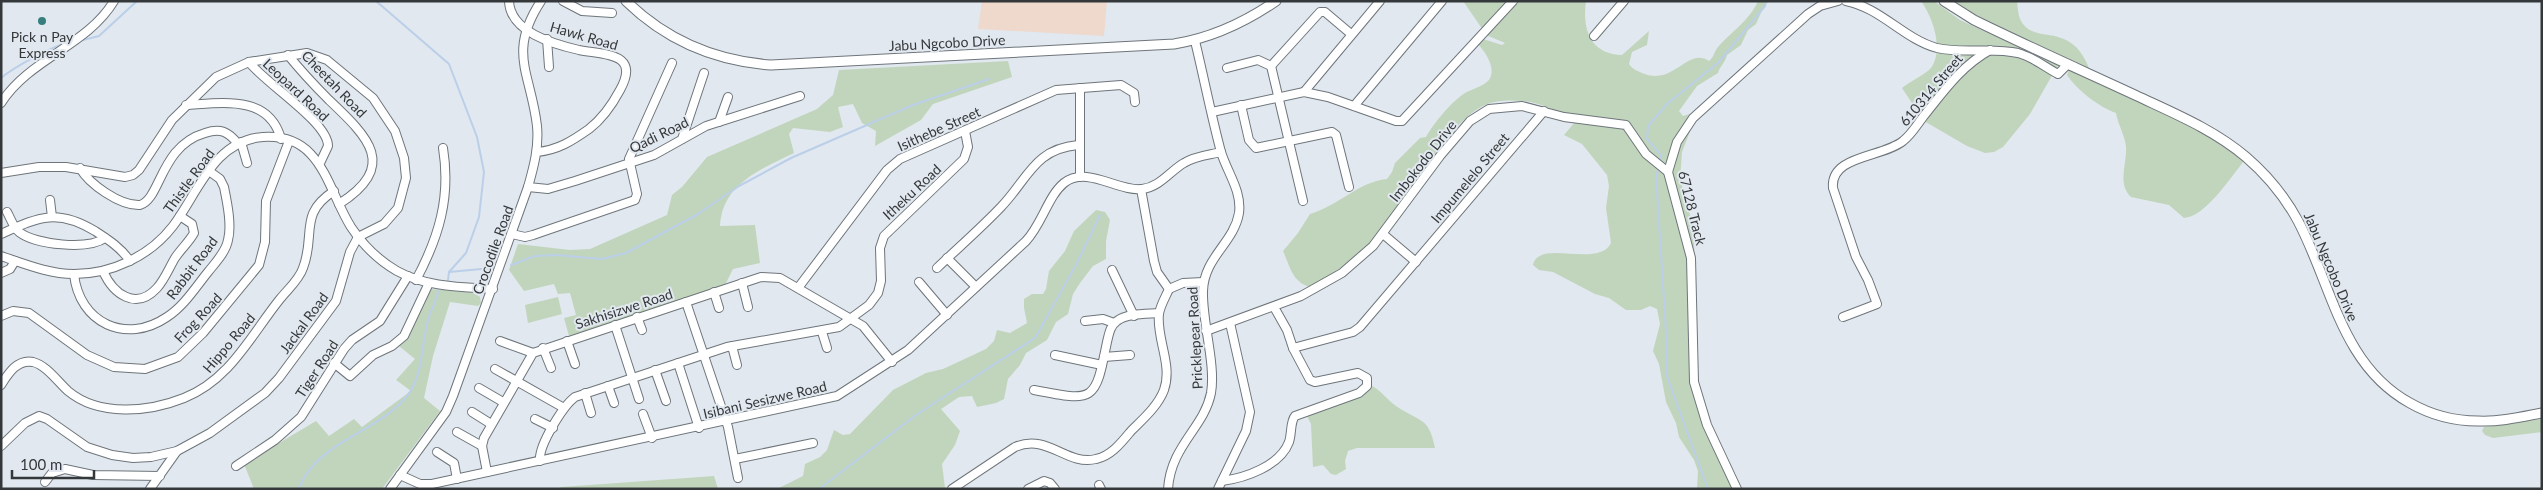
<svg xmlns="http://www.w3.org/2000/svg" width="2543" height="490" font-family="Lato,sans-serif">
<rect width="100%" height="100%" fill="#e1e8ef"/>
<polygon fill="#efd8cc" points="982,1 1107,1 1104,36 978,29"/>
<g fill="#c1d5bc">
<polygon points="1463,1 1508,1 1483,30"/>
<path d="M1518 1H1586C1582 29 1590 54 1622 55L1649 31 1647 45 1632 52 1629 64C1632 69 1636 70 1642 73 1673 87 1688 46 1709 61 1714 57 1714 52 1718 47 1731 32 1750 20 1758 1H1769L1764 6 1756 24 1748 30 1741 45 1727 55C1725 63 1720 66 1718 73L1697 86 1679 111 1683 116 1690 114 1693 124 1682 152 1680 179 1690 215 1694 240 1698 389 1705 411 1740 489H1697L1698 471 1694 460 1679 437 1676 423 1666 402 1659 364 1653 351 1660 324 1657 309 1650 306 1641 310H1626L1609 298 1595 294 1553 272 1539 270 1533 265C1539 238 1598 269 1611 243L1606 208 1609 186 1607 175 1582 144 1564 135 1575 122C1560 111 1541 103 1523 101 1511 100 1496 100 1485 105 1450 120 1414 188 1391 219 1369 247 1342 270 1310 287 1292 282 1290 266 1283 251L1298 233 1310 214C1338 206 1358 182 1387 179L1392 172 1395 163 1420 138 1426 137C1434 123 1451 102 1465 93 1472 89 1484 86 1489 80 1497 68 1485 52 1478 44L1483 39 1502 45 1505 43 1486 35Z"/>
<path d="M1921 1H1934L1960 20 2058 65 2030 114 2003 147 1994 152 1985 153 1967 146 1924 121 1902 88C1910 81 1925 75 1931 68 1944 49 1933 18 1921 1Z"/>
<path d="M1952 1H2017C2018 9 2018 18 2023 24 2038 44 2071 22 2089 68L1990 23Z"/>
<path d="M1008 61 1012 77 933 104 921 120 875 146 876 131 862 123 853 104 838 107 843 127 830 132 793 128 789 134 794 153C761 169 722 184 720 226L755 225 760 263 733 269 725 285 569 336 564 318 576 315 570 293 558 294 554 284 524 291 509 270 518 244 570 250 590 249 667 215 672 195 682 187 707 157 817 109 833 95 839 70Z"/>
<path d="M2069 70 2201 131 2244 161C2231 177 2205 217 2184 218L2169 205 2131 197C2117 184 2127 164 2126 147 2125 135 2118 125 2116 113 2099 107 2077 90 2067 75Z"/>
<polygon points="1096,210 1105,212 1110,220 1106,241 1106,259 1093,266 1080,283 1073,294 1068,314 1056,322 1047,340 1026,353 1020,365 1008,379 1004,399 996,403 977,407 972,396 959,397 941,409 960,431 955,445 942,464 945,488 777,489 803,476 805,464 820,457 827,450 834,430 843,435 850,434 893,390 926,373 943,369 986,349 994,341 997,330 1010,333 1027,323 1024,308 1024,299 1032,294 1043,294 1046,289 1049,271 1065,251 1074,231"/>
<polygon points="431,289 475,293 480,297 481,303 478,306 450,302 433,356 424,398 440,411 382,489 254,489 244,464 316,421 329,436 354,419 362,427 411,391 396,380 415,359 399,346 410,335 414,320"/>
<polygon points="558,297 562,314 528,323 525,305"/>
<path d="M1372 386C1382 391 1387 400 1396 406 1419 422 1429 416 1435 448H1357L1348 451 1345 461 1346 469 1336 475 1331 474 1323 465 1313 467 1311 424 1306 414 1364 394Z"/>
<polygon points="2542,419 2542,432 2493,438 2485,435 2482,431 2484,427"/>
<polygon points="714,476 718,489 557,489 562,487"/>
</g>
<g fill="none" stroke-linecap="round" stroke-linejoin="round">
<g stroke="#bbcfe9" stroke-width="2">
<polyline points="376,1 449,64 477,137 484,172 479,217 466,253 449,272 448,280"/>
<polyline points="79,41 99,36 137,1"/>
<path d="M1 78C13 68 50 47 65 44"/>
<polyline points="1661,162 1660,154 1647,139 1648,126 1667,104 1719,62 1765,6 1766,1"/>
<polyline points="1659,167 1656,176 1666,331 1666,374 1708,489"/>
<polyline points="511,265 535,256 557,255 602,259 626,253 698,214 739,186 791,158 913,105 989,79"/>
<polyline points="449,272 492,268"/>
<path d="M298 489C302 482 305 475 310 469 335 438 381 428 407 396 424 375 421 341 429 316 432 307 437 301 438 291"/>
<polyline points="819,489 916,415 1035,338 1077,263 1100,215"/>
</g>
<g stroke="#6e757b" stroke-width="10">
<g id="minor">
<path d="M509 1C510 32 553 44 579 50 604 55 641 52 620 90 612 105 602 119 589 129 572 141 558 150 537 152"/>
<polyline points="563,1 582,11 612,13"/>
<path d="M1846 1C1881 8 1904 39 1937 48 1963 54 1991 47 2018 53 2033 57 2045 67 2058 74L2068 64"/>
<polyline points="1594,36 1624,1"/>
<polyline points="547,39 549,67"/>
<path d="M288 55C301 71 315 86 329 100 368 137 399 166 339 204"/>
<path d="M249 62C266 84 328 122 328 146L320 163"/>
<polyline points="1271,66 1320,12 1325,12 1351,34"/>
<polyline points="1227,68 1258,60 1271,66 1303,201"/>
<polyline points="1080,88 1080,177"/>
<polyline points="1304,92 1380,1"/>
<path d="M1 103C30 58 87 46 114 1"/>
<path d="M186 105C221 103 269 94 281 139"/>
<polyline points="1241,105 1249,140 1256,148 1332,132 1336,135 1349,187"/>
<polyline points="1354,106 1442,1"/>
<polyline points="1212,112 1304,92 1328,97 1396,121 1402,121 1513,1"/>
<polyline points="719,122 728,97"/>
<polyline points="682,139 704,73"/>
<polyline points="241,142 247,163"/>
<path d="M80 168C89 184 120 206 140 205 161 199 160 146 205 133 220 128 228 131 238 144"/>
<polyline points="1,173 39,167 66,167 125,177 133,175 139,170 172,120 216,77 249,62 307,53 327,60 373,98 395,131 404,158 406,178 398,208 384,224 358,237 350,252 336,301 279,378 265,393 210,433 177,451 151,457 133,458 112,455 87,447 47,419 39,416 25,423 1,446"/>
<polyline points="528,187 548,189 575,181 654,155 706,126 800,96"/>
<polyline points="1141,189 1154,261 1157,272 1169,289"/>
<polyline points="50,200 52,217"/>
<path d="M7 212C11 219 13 227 19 232 36 245 88 250 105 238"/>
<path d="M1 234C39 217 57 208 95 231 109 240 121 248 130 261"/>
<polyline points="512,234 525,237 533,235 635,200 637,194 629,159 672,63"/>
<polyline points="1383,234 1416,262"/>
<path d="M1 256C25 264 49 274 74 274 112 274 150 256 173 226 198 193 214 140 263 137 322 133 327 189 351 227 363 245 378 260 397 271 426 287 460 287 493 289"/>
<polyline points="947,258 976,287"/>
<path d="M937 268C958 248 981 228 1001 207 1028 179 1034 149 1078 145"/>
<polyline points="1112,270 1134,316"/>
<path d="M103 271C113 294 136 311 157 288 165 279 169 268 175 258 181 249 189 242 194 233L192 224 180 216"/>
<polyline points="1,273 10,269 15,261"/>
<path d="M74 274C79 323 126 345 167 317 184 306 195 288 208 272 215 263 226 252 228 240 232 225 227 202 224 187L220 179 209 171"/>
<path d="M416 280C439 237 451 197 443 148"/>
<polyline points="919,282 947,315"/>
<polyline points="742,283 748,307"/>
<polyline points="798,288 887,170 900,159 1056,90 1121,85 1134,93 1135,102"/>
<polyline points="714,292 719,308"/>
<polyline points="686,302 728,427 738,478"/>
<polyline points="1,316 13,311 29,313 87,355 114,367 145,369 178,357 203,333 259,265 265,242 266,201 289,141"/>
<polyline points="637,317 642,330"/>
<path d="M1843 317 1877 304 1868 280 1856 257 1833 188C1830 155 1882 158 1903 141 1911 135 1917 125 1923 117 1943 92 1961 66 1990 50"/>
<polyline points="1085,321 1103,319 1114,323"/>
<polyline points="615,325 639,399"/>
<polyline points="1206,331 1301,296 1342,273 1373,246 1440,156 1470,121 1489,109 1522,106 1564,117 1626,125 1646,154 1668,172"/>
<polyline points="822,332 827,348"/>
<polyline points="500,341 533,353"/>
<polyline points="567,341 575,364"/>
<polyline points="732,346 737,365"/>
<polyline points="543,348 551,368"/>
<polyline points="1293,348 1353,332 1360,327 1544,111"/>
<polyline points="1055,355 1102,365"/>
<polyline points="1104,357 1130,355"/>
<polyline points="334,363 350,376 373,355 392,346 404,336 429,283"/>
<polyline points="678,363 699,428"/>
<polyline points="495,369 564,408"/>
<polyline points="655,370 666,401"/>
<path d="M1 385C8 374 17 359 33 362 46 365 58 382 68 391 99 417 149 412 184 398 230 380 251 335 280 299 288 289 299 280 303 268 316 235 298 214 334 191"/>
<polyline points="608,386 614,403"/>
<polyline points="479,388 503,402"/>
<path d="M1034 390C1095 402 1095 402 1107 342 1109 334 1110 326 1117 321 1127 313 1146 314 1159 313"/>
<polyline points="585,393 591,413"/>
<polyline points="472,412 491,424"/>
<polyline points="643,414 652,438"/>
<polyline points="535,419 553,428"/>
<polyline points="457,432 482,446"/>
<polyline points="437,452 454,463 457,479"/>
<polyline points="735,459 813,443"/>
<path d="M540 461C538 446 563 406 575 397L727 347 839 327 869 305 878 293 881 281 880 248 884 236 964 159 968 147 965 131"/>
<polyline points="236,466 275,440 301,417 344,349 352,340 380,321 408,276"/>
<polyline points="487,472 482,446 484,438 533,353 761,277 780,278 863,326 892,362"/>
<path d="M400 475 420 484H432L837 396 908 350 1026 241C1042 224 1048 196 1064 183 1087 165 1118 192 1142 189 1160 187 1170 171 1184 163 1195 156 1209 155 1221 152"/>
<path d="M1222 481C1245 478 1280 466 1289 442 1292 433 1290 422 1295 416L1359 393 1367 386V378L1358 373 1315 382 1310 380 1293 348 1287 330 1274 307"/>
<polyline points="45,482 52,473 65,469 93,475 160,476"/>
<polyline points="1099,485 1101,489"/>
<polyline points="150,489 177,451"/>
<path d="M390 489 446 412 453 396 528 187C534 166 539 147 537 126 531 73 507 53 541 1"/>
<path d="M952 489 1015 447C1048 433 1066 466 1096 459 1111 456 1121 443 1131 431 1143 419 1158 406 1164 390 1173 365 1156 338 1159 314 1160 306 1166 296 1169 289L1183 283 1203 282"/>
<polyline points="1028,489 1044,481 1050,483 1055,489"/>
<path d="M1168 489C1171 445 1204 428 1211 393 1216 364 1202 322 1203 291 1204 257 1234 243 1239 213 1242 191 1227 172 1221 152 1211 115 1204 78 1195 41"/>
<polyline points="1218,489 1246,431 1250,412 1230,323"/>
<polyline points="1737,489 1707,425 1694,382 1691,258 1668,172 1677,142 1693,118 1808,14 1820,6 1838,1"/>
</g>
</g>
<g stroke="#6e757b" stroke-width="11">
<g id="major">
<path d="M626 1C666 40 716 61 771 65L1174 44C1212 38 1244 23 1276 1"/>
<path d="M1944 1 1974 20C2027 46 2081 70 2135 95 2173 113 2213 129 2246 157 2267 175 2285 197 2298 221 2332 285 2341 365 2410 403 2431 415 2455 421 2478 421 2500 422 2521 417 2542 413"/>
</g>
</g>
<use href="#minor" stroke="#fff" stroke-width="8"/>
<use href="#major" stroke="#fff" stroke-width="9"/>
</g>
<circle fill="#367f7e" stroke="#e1e8ef" stroke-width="2" cx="42" cy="21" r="5"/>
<g text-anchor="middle" stroke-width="4" stroke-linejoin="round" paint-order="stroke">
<g font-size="14" fill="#35383b" stroke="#e1e8ef">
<text transform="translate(584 36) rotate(16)" y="5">Hawk Road</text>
<text transform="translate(947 43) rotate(-3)" y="5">Jabu Ngcobo Drive</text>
<text transform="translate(334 84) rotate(46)" y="5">Cheetah Road</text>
<text transform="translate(296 90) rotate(43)" y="5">Leopard Road</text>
<text transform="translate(1931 90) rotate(-50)" y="5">610314 Street</text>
<text transform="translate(939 129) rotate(-24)" y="5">Isithebe Street</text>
<text transform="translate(659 135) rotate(-26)" y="5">Qadi Road</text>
<text transform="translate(1423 161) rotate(-52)" y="5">Imbokodo Drive</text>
<text transform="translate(1470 178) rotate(-50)" y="5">Impumelelo Street</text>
<text transform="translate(189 181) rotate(-54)" y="5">Thistle Road</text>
<text transform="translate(912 192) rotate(-43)" y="5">Itheku Road</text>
<text transform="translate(1692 208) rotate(76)" y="5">67128 Track</text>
<text transform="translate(493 250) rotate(-70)" y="5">Crocodile Road</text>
<text transform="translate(2331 267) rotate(67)" y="5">Jabu Ngcobo Drive</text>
<text transform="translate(192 268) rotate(-53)" y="5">Rabbit Road</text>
<text transform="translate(624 309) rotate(-18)" y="5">Sakhisizwe Road</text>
<text transform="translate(198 318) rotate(-47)" y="5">Frog Road</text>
<text transform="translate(304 323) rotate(-54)" y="5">Jackal Road</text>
<text transform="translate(1195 338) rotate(-93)" y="5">Pricklepear Road</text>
<text transform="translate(229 343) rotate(-50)" y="5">Hippo Road</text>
<text transform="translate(317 369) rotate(-57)" y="5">Tiger Road</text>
<text transform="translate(765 400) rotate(-13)" y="5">Isibani Sesizwe Road</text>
</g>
<g font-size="14" fill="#35383b" stroke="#e1e8ef">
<text x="42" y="42">Pick n Pay<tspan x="42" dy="16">Express</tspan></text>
</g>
</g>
<rect width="2543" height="490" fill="none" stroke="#35383b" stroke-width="5"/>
<path d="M12 470v8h82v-8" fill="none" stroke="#35383b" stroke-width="2.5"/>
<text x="20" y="470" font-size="15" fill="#35383b" stroke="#e1e8ef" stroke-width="4" paint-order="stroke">100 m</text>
</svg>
